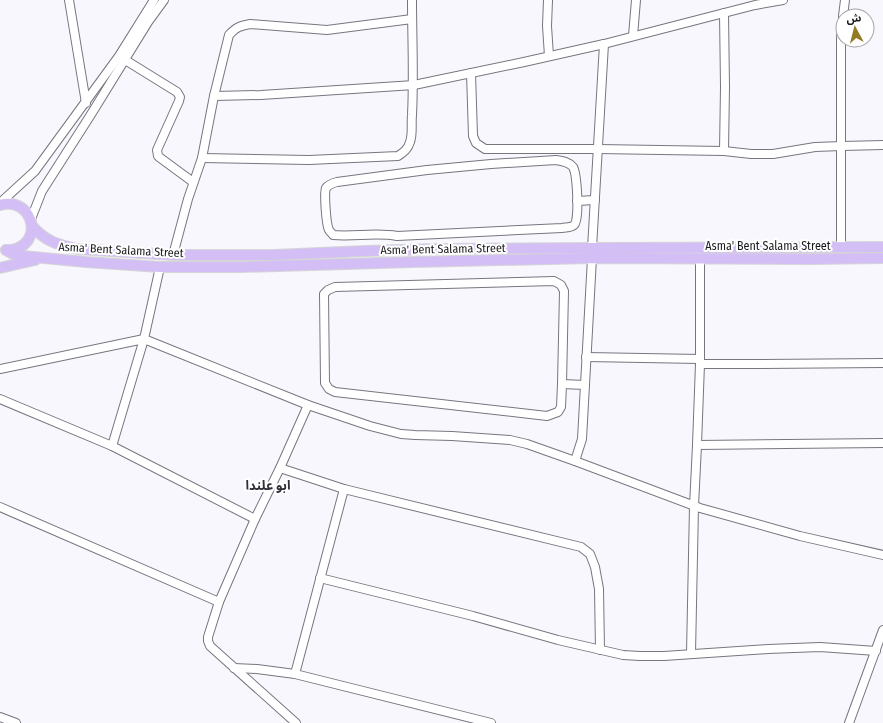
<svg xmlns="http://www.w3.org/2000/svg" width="883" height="723" font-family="'Fira Sans Condensed','Noto Sans Arabic',sans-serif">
<rect width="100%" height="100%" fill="#f9f7fe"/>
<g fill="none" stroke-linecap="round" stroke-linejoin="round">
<g stroke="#78757f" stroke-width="10">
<g id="minor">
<polyline points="69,0 86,103"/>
<polyline points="548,0 547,26 549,56"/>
<polyline points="724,13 725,87 724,151"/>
<polyline points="843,16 845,0"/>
<polyline points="633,36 636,0"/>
<polyline points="122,58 177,92 180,97 179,101 157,150 158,156 159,157 193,182"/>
<polyline points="471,73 473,136 476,143 485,149 598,149 724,151 751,154 773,154 815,147 842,146 883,145"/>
<polyline points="214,96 261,95 414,85 524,62 604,44 755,5 783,0"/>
<path d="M202 158 309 160 398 156C404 152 408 149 410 142 413 134 411 124 412 115 414 76 412 38 412 0"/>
<path d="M556 160C563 161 569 162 573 167 577 174 580 220 574 225 571 228 565 227 562 228L397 236C376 232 354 237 333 235 332 233 330 232 329 230 326 224 324 193 326 188 329 184 333 183 337 182L427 170 491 164Z"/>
<polyline points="577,201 595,200"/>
<polyline points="0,203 35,171 119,56 154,0"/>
<polyline points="31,219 42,191 90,116 148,22 164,0"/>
<polyline points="841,247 841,38 843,19"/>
<polyline points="592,248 604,44"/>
<path d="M173 255 188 199 202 158 214 96 229 35C236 27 240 26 250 24L327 30 412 19"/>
<polyline points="586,357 700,359"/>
<polyline points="700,364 757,364 883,363"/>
<polyline points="0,369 144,339 308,405 370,426 401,434 415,435 452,436 510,440 527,444 575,461 700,508 800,536 883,555"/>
<polyline points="562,384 564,291 561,285 554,281 335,287 328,290 324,294 325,383 329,389 335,392 547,416 558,412 561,407 562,384 585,385"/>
<polyline points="0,399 112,446 255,519"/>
<polyline points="697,445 883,443"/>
<polyline points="112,446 144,339 160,267"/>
<polyline points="575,461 582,439 592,258"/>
<polyline points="280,468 344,489 581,547 590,554 595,567 599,589 600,650"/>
<polyline points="0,507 219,602"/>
<polyline points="320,578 473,616 558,640 623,655 640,656 664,656 768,649 820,647 876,651"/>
<polyline points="691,654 694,506 697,445 700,364 700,259"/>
<polyline points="234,668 257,669 295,674 491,723"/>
<polyline points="295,674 344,489"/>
<polyline points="0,717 16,723"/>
<polyline points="296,723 210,646 208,641 208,637 219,602 255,519 280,468 308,405"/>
<polyline points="849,723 883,630"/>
</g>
</g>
<g stroke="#d6d6d6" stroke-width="12">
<g id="major">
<path d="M0 205C30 196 44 237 18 248 14 250 10 250 6 250"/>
<path d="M32 226C45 241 58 245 77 249L173 255H274L365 251 435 249 592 248 883 247"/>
<polyline points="6,250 13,254 23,256 86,262 160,267 241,267 414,262 592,258 813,259 883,258"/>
<polyline points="0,268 35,260"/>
</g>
</g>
<use href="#minor" stroke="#fff" stroke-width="8"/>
<use href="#major" stroke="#d3bff5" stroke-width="10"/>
</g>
<g text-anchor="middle" stroke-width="4" stroke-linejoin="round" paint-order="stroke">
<g font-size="12" fill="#1b1a1e" stroke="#fff">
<text x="768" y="250">Asma' Bent Salama Street</text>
<text transform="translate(443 249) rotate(-1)" y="4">Asma' Bent Salama Street</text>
<text transform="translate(121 250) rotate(3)" y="4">Asma' Bent Salama Street</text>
</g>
<g font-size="13" font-weight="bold" fill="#312e37" stroke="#fff">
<text x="268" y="490">ابو علندا</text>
</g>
</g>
<g transform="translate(855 28) rotate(353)"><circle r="19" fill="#ffffff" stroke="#a4a3a5"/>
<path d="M0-3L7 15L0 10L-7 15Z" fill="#937b22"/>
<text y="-6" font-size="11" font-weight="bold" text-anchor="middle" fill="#1b1a1e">ش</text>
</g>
</svg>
